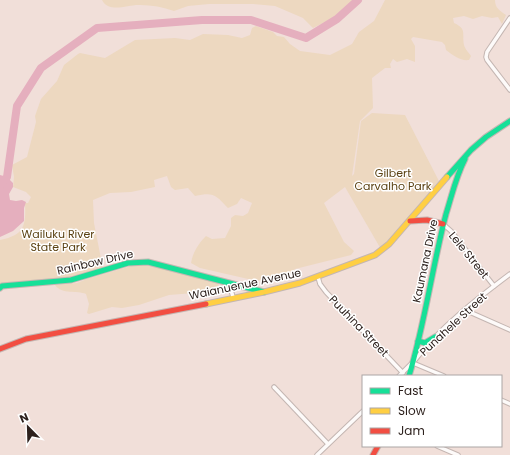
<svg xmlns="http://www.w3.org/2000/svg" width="510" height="455" font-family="Poppins,sans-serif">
<rect width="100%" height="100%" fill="#f1dfd9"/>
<g fill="#edd8c0">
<path d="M102 0H354L331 19 313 28 303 18 275 6 253 4H209L188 6 174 11C163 7 152 5 140 5 129 4 109 14 102 0Z"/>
<path d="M385 0H495C495 8 500 11 506 15L502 24 498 17 492 18 482 16 473 19 464 16 453 18 454 23C467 29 462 33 464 45 465 49 469 53 471 56L469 60C460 61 454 56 446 50L445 45 442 42 413 37 411 39 415 46V62L407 59 397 62 393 59 390 64 391 68H385L372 78 373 108 360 121 352 176 354 174 361 121 372 113 405 115 441 185 382 251 345 187 324 203 344 242 354 251 351 255 295 269 278 280 269 277 257 281 200 268 191 263C193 252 198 244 206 236L212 239 225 238 231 226V218L235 215 243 216 248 213 252 203 241 198 237 204 228 208C215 194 213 192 195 196L188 188 175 190 171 187 167 176 154 180 155 187 131 192 110 193 93 200 94 223 103 269 70 278 8 282 0 285V240C25 235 26 225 25 203H28L31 197 26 192 13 187 14 177 12 165 27 157 36 122 35 116 41 99 57 81 64 65 78 54 80 53 105 58 135 40 175 38 190 40 203 34 228 35 242 38 250 35 252 28 256 26 273 32 277 36 284 37 290 44 300 51 330 55 352 44 359 32 374 21Z"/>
<path d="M138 264 184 273 219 283 218 287 208 292 200 291 194 293 169 295 139 305 122 308 112 307 89 314 87 313 89 304 86 294C77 290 62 295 55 285L77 283 87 279Z"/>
</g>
<polygon fill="#e5afbe" points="0,175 7,177 13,183 13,187 9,194 10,200 16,201 22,200 26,202 24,208 24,221 13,231 0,237"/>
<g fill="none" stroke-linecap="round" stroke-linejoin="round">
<polyline stroke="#e5afbe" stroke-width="8" points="0,186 7,177 17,106 41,68 97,28 202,20 251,20 306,38 337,19 358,0"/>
<g stroke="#c4b6b2" stroke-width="5.5">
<g id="street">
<polyline points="510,18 487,52 486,57 487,60 510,90"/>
<polyline points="443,224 451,231 494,286"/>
<polyline points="318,277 320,284 326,292 403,373"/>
<polyline points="229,283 233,297"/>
<polyline points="465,310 510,330"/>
<path d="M415 360C439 328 478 298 510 274"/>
<polyline points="413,363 444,376"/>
<polyline points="399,376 411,364"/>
<polyline points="274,387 328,444"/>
<polyline points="501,400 510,404"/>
<polyline points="437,446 458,455"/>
<polyline points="317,455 363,411"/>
</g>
</g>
<g stroke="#c4b6b2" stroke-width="7">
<g id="fast">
<polyline points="447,177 471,150 486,137 510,121"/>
<polyline points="0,288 2,286 71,280 128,263 148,262 264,292"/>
<polyline points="418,341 425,343 435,337"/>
<path d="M409 376C425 323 432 268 446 214 452 195 456 176 465 159"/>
</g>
</g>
<g stroke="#c4b6b2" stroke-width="7">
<polyline id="slow" points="206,304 264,292 300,283 375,255 389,244 447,177"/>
</g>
<g stroke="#c4b6b2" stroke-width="7">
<g id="jam">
<polyline points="410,221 427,220 443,224"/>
<polyline points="0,349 26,339 206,304"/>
<polyline points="373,455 378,446"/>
</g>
</g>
<use href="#street" stroke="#fdfaf9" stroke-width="3.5"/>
<use href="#fast" stroke="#16e098" stroke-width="5"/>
<use href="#slow" stroke="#ffcf43" stroke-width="5"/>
<use href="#jam" stroke="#f24e42" stroke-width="5"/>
</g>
<g text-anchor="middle" stroke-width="3" stroke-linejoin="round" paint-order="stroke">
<g font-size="11" fill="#5b4213" stroke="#fff">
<text x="393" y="177">Gilbert<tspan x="393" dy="13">Carvalho Park</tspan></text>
<text x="58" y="238">Wailuku River<tspan x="58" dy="13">State Park</tspan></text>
</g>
<g font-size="11" fill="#2d211d" stroke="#fff">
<text transform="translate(469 255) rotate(51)" y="4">Lele Street</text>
<text transform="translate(425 261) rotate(-78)" y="4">Kaumana Drive</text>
<text transform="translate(95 262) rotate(-13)" y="4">Rainbow Drive</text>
<text transform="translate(245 284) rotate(-12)" y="4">Waianuenue Avenue</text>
<text transform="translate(453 324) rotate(-43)" y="4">Punahele Street</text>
<text transform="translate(359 326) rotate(46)" y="4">Puuhina Street</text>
</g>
</g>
<rect x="362" y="375" width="140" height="72" fill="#ffffff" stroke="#aba6a5"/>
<rect x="370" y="388" width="20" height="6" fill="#16e098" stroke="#aba6a5"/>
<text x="398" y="395" font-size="12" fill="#2d211d">Fast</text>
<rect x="370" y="408" width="20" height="6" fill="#ffcf43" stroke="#aba6a5"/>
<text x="398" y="415" font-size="12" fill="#2d211d">Slow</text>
<rect x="370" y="428" width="20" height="6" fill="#f24e42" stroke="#aba6a5"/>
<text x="398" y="435" font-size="12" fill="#2d211d">Jam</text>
<g transform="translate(28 427) rotate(337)" stroke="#ffffff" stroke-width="3" paint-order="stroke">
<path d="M0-3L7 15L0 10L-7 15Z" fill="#2d211d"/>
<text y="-6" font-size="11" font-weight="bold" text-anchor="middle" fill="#2d211d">N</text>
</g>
</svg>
